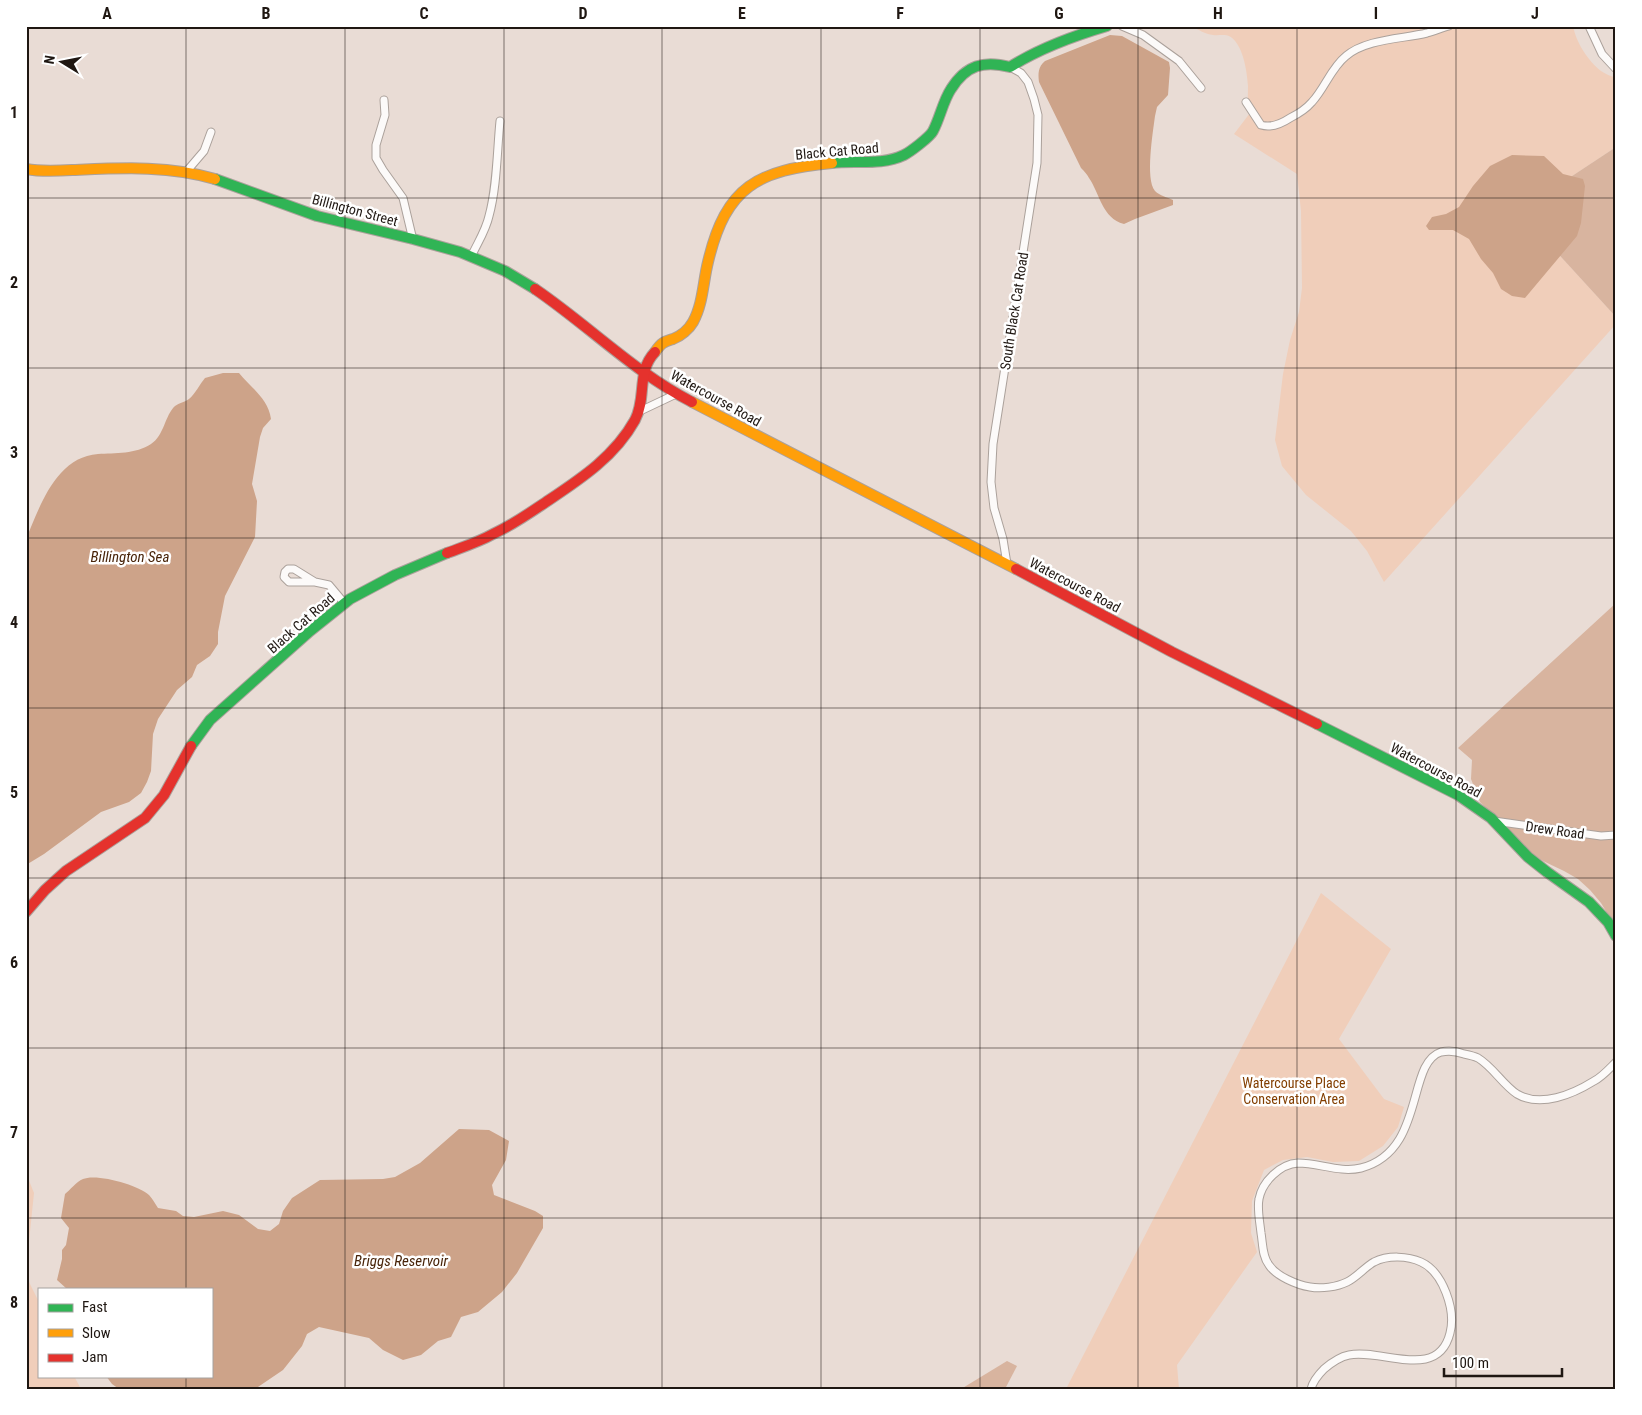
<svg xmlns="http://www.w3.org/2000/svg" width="1642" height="1415" font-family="'Roboto Condensed',sans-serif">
<rect width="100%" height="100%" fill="#e9dcd5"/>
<g fill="#f0ceba">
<path d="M1191 26H1573C1576 42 1588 61 1601 71 1605 74 1611 76 1616 78V147L1519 211 1616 317V324L1384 582 1367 551 1351 531 1306 495 1282 466 1275 440 1283 374 1290 340 1299 312 1302 288 1301 211 1297 174 1234 134 1250 113C1247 103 1248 95 1248 86 1247 71 1243 43 1229 36 1224 34 1218 36 1213 35 1205 34 1199 30 1191 26Z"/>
<polygon points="1321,893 1391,949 1339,1039 1384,1099 1404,1107 1398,1127 1383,1146 1359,1161 1333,1162 1307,1157 1283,1160 1264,1170 1252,1201 1251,1233 1257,1252 1177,1365 1179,1389 1066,1389"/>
<polygon points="26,1173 34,1193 28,1251 26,1259"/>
<polygon points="26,1273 30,1284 39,1302 39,1376 74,1376 81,1389 26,1389"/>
</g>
<g fill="#d8b49f">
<polygon points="1616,147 1616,317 1519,211"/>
<polygon points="1616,603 1616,928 1601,903 1590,890 1578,879 1564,871 1543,861 1531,853 1480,802 1471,779 1472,760 1458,748"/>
<polygon points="1007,1361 1017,1366 1005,1389 961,1389"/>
</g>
<g fill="#cda389">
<path d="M1110 35 1122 36 1169 62 1170 68 1168 95 1157 107 1155 116C1153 132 1145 179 1155 191 1160 196 1167 197 1173 200V205L1135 219 1124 224C1102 218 1100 194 1089 178 1087 174 1084 171 1081 168L1039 82C1038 73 1038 67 1045 61Z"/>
<polygon points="1512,155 1544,156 1563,174 1583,179 1585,186 1581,223 1577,236 1525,298 1512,296 1501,289 1493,273 1481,259 1469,239 1453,230 1429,230 1426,226 1432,217 1446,214 1459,207 1473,186 1490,166"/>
<path d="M223 373H239C251 388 268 398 271 419L263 428 260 437 252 484 257 501 255 537 225 596 218 632V644L210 656 197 665 192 677 177 690 158 719 153 734 151 771 147 782 141 793 129 802 101 812 44 854 26 865V539C40 506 56 457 98 454 115 453 136 454 151 444 164 436 165 415 175 406 179 403 185 402 189 399 195 394 200 384 205 378Z"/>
<path d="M459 1129 489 1130 509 1141 506 1160 492 1185 494 1195 535 1211 543 1216V1228L517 1273 502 1292 478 1312 461 1317 451 1337 438 1341 421 1355 403 1360 383 1350 369 1338 319 1327 307 1334 302 1346 283 1370 255 1389H119L112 1384 106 1376H211V1289H67L57 1280 62 1259V1250L66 1245 69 1228 61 1218 65 1194C70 1190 76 1182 83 1179 96 1173 139 1185 149 1195 153 1199 155 1204 158 1208L176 1211 183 1216 194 1217 223 1211 239 1215 258 1229 270 1231 279 1224 283 1211 292 1198 320 1180 383 1179 395 1177 420 1163Z"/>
</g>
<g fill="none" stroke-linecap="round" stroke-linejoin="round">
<g stroke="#aba19b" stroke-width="9">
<g id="street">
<polyline points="1122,26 1143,35 1179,61 1201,88"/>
<polyline points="1589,26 1602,54 1616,69"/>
<polyline points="384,100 385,115 376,145 376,158 383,170 403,198 413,240"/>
<path d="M1246 102 1261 125C1271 128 1281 124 1290 118 1298 114 1306 109 1312 102 1325 88 1331 68 1346 56 1366 39 1402 39 1427 33 1434 31 1442 28 1449 26"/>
<polyline points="186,172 204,151 211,132"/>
<path d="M472 255C478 242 486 230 489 216 497 187 497 151 500 121"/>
<polyline points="638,412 676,394"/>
<polyline points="1007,564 1003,539 994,508 991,482 993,444 1037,163 1038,115 1034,99 1028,82 1021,73 1010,67"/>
<polyline points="315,582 289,582 284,577 285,572 288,569 294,569 315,582 329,585 345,604"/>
<polyline points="1494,821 1601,836 1616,835"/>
<path d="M1311 1389C1313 1381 1318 1375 1324 1369 1331 1363 1339 1357 1349 1355 1381 1348 1438 1382 1450 1333 1456 1310 1443 1272 1421 1262 1408 1256 1388 1255 1374 1262 1365 1267 1357 1277 1347 1282 1337 1287 1321 1289 1310 1287 1297 1285 1276 1276 1269 1265 1262 1256 1263 1244 1261 1233 1260 1223 1257 1209 1259 1199 1262 1182 1280 1164 1298 1163 1319 1163 1340 1173 1361 1168 1426 1151 1406 1063 1441 1052 1450 1050 1456 1051 1464 1054 1469 1055 1474 1056 1478 1058 1493 1067 1503 1085 1517 1094 1541 1108 1573 1094 1594 1081 1602 1077 1609 1069 1616 1062"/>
</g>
</g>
<g stroke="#aba19b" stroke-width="12">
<g id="fast">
<path d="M832 163C856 160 881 166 904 155 910 152 930 137 933 131 940 118 943 101 951 89 966 65 984 60 1010 67 1040 48 1073 36 1107 26"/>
<polyline points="215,179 317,216 413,239 460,252 505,271 535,289"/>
<polyline points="1317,724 1458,795 1491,818 1528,857 1547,872 1589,902 1608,922 1616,936"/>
<polyline points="191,746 210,720 310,631 350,599 395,575 447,553"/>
</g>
</g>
<g stroke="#aba19b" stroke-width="12">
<g id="slow">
<path d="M26 169C42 172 57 171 72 170 120 168 169 165 215 179"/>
<path d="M655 352C657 349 660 345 663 343 666 341 670 340 673 339 681 336 689 329 693 322 703 304 703 282 708 262 726 186 758 170 832 163"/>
<polyline points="692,402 1016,569"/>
</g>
</g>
<g stroke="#aba19b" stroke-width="12">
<g id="jam">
<path d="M535 289C588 325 635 373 692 402"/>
<path d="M447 553C463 547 479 542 493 534 513 525 531 512 549 500 582 478 615 456 635 420 647 397 636 372 655 352"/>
<polyline points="1016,569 1172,652 1317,724"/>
<polyline points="26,912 45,890 66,871 145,818 164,795 191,746"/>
</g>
</g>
<use href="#street" stroke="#fcfaf9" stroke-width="7"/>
<use href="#fast" stroke="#30b455" stroke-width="10"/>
<use href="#slow" stroke="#ff9f0a" stroke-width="10"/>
<use href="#jam" stroke="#e5322d" stroke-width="10"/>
</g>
<path fill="none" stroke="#1f1712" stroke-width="1" stroke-opacity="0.55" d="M186 26V1289M345 26V1389M504 26V1389M662 26V1389M821 26V1389M980 26V1389M1138 26V1389M1297 26V1389M1456 26V1389M26 198H1616M26 368H1616M26 538H1616M26 708H1616M26 878H1616M26 1048H1616M26 1218H1616M186 1376V1389"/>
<g text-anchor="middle" stroke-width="5" stroke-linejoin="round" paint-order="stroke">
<g font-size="14" fill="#1f1712" stroke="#fff">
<text transform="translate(837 151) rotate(-5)" y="5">Black Cat Road</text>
<text transform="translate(355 210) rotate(15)" y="5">Billington Street</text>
<text transform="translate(1014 311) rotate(-81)" y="5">South Black Cat Road</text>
<text transform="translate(716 398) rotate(29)" y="5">Watercourse Road</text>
<text transform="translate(1075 585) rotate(28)" y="5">Watercourse Road</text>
<text transform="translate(301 623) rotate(-41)" y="5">Black Cat Road</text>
<text transform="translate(1436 770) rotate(28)" y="5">Watercourse Road</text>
<text transform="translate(1555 830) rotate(8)" y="5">Drew Road</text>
</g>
<g font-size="14" fill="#823e01" stroke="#fff">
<text x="1294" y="1088">Watercourse Place<tspan x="1294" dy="16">Conservation Area</tspan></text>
</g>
<g font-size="15" font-style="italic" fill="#482409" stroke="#fff">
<text x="130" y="562">Billington Sea</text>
<text x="401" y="1266">Briggs Reservoir</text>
</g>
</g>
<rect width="1642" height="1415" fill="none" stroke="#ffffff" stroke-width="55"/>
<rect x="38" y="1288" width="175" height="90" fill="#ffffff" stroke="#a5a2a0"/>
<rect x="48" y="1304" width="25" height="8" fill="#30b455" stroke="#a5a2a0"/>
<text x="82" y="1312" font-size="15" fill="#1f1712">Fast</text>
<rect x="48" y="1329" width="25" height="8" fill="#ff9f0a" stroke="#a5a2a0"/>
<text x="82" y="1338" font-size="15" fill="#1f1712">Slow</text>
<rect x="48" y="1354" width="25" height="8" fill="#e5322d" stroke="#a5a2a0"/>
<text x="82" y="1362" font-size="15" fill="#1f1712">Jam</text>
<g transform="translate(62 62) rotate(280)" stroke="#ffffff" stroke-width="4" paint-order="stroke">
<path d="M0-4L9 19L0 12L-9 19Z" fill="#1f1712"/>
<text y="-8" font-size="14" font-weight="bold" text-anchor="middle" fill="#1f1712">N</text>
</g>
<path d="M1444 1368v8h118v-8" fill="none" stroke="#1f1712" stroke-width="2.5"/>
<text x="1452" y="1368" font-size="15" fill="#1f1712" stroke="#ffffff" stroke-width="4" paint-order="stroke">100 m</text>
<rect x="28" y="28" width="1586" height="1360" fill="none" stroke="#1f1712" stroke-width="2"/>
<g font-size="16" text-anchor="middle" font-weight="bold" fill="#1f1712">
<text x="107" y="19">A</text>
<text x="266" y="19">B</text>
<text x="424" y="19">C</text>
<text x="583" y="19">D</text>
<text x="742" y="19">E</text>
<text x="900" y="19">F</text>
<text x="1059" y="19">G</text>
<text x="1218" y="19">H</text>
<text x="1376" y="19">I</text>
<text x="1535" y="19">J</text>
<text x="14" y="118">1</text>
<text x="14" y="288">2</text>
<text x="14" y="458">3</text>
<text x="14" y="628">4</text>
<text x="14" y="798">5</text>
<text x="14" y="968">6</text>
<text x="14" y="1138">7</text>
<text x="14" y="1308">8</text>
</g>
</svg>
